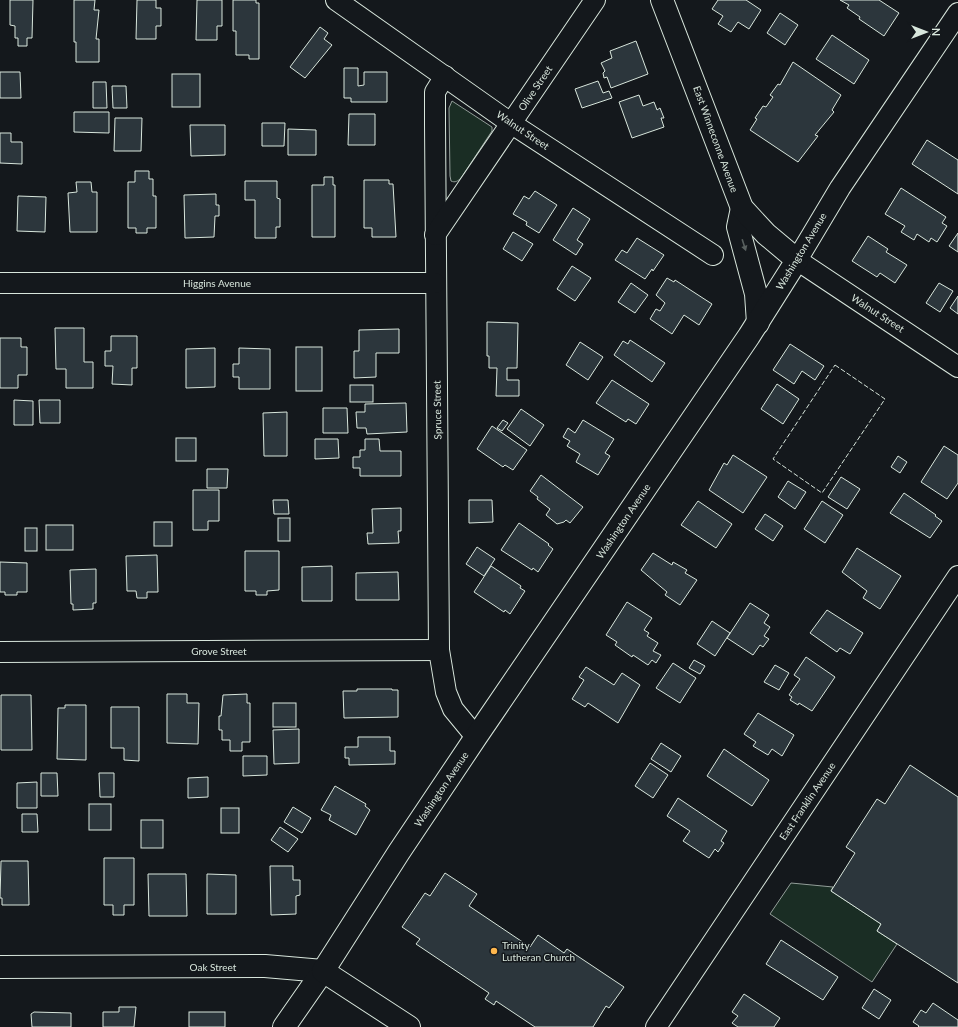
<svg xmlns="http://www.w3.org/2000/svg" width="958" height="1027" font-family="Lato,sans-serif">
<rect width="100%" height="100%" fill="#14181c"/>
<g fill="#1a2d24" stroke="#939e99">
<path d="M452 101 492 127V131L461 178C458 181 455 183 451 181L450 176 449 108Z"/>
<polygon points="791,883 833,887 831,891 881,924 877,931 897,944 872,982 770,914"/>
</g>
<g fill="#2c363c" stroke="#d8e6dc">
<polygon points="10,0 33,0 32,38 27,38 27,46 18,46 18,38 15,38 15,26 10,25"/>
<polygon points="74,0 95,0 94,10 99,10 96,39 99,39 99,62 76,62 76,42 74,42"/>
<polygon points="137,0 156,0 156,8 161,8 161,26 156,26 156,39 136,39"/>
<polygon points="197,0 222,0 222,26 217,26 217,40 196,40"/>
<polygon points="233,0 256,0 256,3 259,3 259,59 249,59 249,55 236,55 236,31 233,31"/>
<polygon points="718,0 746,0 761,10 749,29 738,22 731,32 718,24 723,16 712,9"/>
<polygon points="840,0 879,0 899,13 884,36 859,19 860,17 847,8 849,5"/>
<polygon points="780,13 798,25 785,45 767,33"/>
<polygon points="320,27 328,33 324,39 332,45 305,78 290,67"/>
<polygon points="832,35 869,60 854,84 816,59"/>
<polygon points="636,41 648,74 611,88 607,77 604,78 603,73 605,71 601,63 612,58 610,51"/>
<polygon points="793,62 841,95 832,110 834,112 815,135 818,136 798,162 750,130 757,119 755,118 763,106 766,107 773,97 770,95 778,84 780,85"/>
<polygon points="344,68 358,68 358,86 364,85 364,72 387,72 387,102 351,102 351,98 344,98"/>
<polygon points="0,72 20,72 21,98 0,98"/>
<rect x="172" y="74" width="28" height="33"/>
<polygon points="598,81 603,93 609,91 612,98 582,108 575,89"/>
<polygon points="93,82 106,82 107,108 93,108"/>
<polygon points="112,86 126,86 127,108 113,108"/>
<polygon points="639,95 643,106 654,102 657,110 660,108 664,118 661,118 664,127 632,138 619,102"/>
<polygon points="74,112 109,112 109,133 74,132"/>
<polygon points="349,114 375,114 375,145 348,145"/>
<polygon points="115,118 142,118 141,151 114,151"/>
<polygon points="262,123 285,123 284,146 262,146"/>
<polygon points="190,125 225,125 225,155 191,156"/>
<polygon points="288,129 316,130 316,155 288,155"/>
<polygon points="0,133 11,133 11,142 22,142 22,164 0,163"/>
<polygon points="927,140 958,160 958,194 912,164"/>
<polygon points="135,171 149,171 149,179 153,179 153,196 156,196 156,228 147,228 147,233 136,233 136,228 128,228 128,182 135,182"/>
<polygon points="324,177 333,177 333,185 335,185 335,237 312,237 312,185 324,185"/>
<polygon points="364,180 389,180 389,184 393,184 396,237 372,237 372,228 364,228"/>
<polygon points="245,181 277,181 277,198 280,199 280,227 276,227 276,238 255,238 255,200 245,200"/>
<polygon points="76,182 91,182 92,192 97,192 97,232 70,232 68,193 77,192"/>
<polygon points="901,188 946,217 942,223 947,226 937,242 931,238 929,242 917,234 914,240 901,232 905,226 885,214"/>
<polygon points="535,191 557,205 539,233 526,225 527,222 513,214 524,196 529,199"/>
<polygon points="216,194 216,205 219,205 219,216 215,216 214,237 185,238 184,195"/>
<polygon points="18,196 46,197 45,232 17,231"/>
<polygon points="573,208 590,219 577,240 583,244 576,255 553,240"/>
<polygon points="513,232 533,244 522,261 503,249"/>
<polygon points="958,233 958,252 949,246"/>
<polygon points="868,236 888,249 886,252 907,265 895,283 880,273 877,277 852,261"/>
<polygon points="637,238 664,255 653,271 652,269 645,279 615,260 622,250 627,253"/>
<polygon points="572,266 591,278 575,301 557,289"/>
<polygon points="667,278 674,282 675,280 712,304 699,325 684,315 672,334 650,319 656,309 660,311 665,303 656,295"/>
<polygon points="631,283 648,295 635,313 618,302"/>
<polygon points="939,283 953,291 940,312 926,303"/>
<polygon points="958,296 958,314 950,308"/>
<polygon points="487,322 518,323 517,368 507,368 507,380 519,380 519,396 496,396 497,368 489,368 489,356 487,356"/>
<polygon points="55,328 84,328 84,362 93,362 93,388 66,388 66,369 56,369"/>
<polygon points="399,329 399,353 376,353 376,377 354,378 354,351 359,351 359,330"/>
<polygon points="111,336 137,336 137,368 132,368 132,385 112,384 113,366 105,366 105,351 111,351"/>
<polygon points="0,338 21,338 21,347 27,347 27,375 18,375 18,388 0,388"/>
<polygon points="630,340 665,363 652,382 614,355 623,341 628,344"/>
<polygon points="580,342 603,357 588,380 566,365"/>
<polygon points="790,344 824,366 815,380 802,371 794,384 773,370"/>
<rect x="296" y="347" width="26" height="44"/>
<polygon points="215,348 215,387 186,388 186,349"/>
<polygon points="239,348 270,349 270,389 239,389 239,377 233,377 233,364 239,364"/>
<polygon points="612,380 649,404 636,424 628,419 626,422 596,403"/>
<polygon points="777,384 799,399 783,424 761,409"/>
<rect x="350" y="385" width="23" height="17"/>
<polygon points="14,400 33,401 33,425 14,425"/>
<polygon points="39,400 60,400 60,423 40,423"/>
<polygon points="406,403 407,432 367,434 366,428 357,428 356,412 365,412 365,404"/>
<polygon points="323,408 347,408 348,433 323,433"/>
<polygon points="521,409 544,425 530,446 507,429"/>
<polygon points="287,412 287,456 264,456 263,413"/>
<polygon points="503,420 508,423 502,431 497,428"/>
<polygon points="583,420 614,439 605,453 610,456 598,475 576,462 580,454 567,446 570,441 563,437 568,428 575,433"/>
<polygon points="492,426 527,450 513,470 505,465 503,467 477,449"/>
<rect x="176" y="438" width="20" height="23"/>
<polygon points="315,439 338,439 339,458 315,459"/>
<polygon points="365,439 379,439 380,451 401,451 401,476 360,476 360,468 353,468 353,457 360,457 360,450 365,450"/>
<polygon points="944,446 958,455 958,483 947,499 921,482"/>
<polygon points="733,455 767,477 743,513 709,490 724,463 727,465"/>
<polygon points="898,456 907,462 900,473 891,467"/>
<polygon points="207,469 228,469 227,488 207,488"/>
<polygon points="541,475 583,507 570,523 566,520 564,522 557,524 546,515 550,509 537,499 538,497 530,491"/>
<polygon points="841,477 860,489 847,509 828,497"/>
<polygon points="788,481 806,492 795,509 778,497"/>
<polygon points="193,490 219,490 219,521 208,521 208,530 193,530"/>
<polygon points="904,493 936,515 935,516 942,521 930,538 890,513"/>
<polygon points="273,500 288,500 289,514 274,514"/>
<polygon points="469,500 492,500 493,522 469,523"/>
<polygon points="698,501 732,524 716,548 681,525"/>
<polygon points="822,501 843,515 825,543 804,529"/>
<polygon points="401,508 401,531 398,531 399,543 368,544 367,533 373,533 372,509"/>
<polygon points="765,514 783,526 773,541 755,529"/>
<rect x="278" y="518" width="12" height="23"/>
<rect x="154" y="522" width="18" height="24"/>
<polygon points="519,523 549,544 548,545 553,549 538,572 533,568 532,570 501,550"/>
<rect x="46" y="525" width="27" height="25"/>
<rect x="25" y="528" width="12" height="23"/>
<polygon points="477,547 495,559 484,576 466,564"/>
<polygon points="857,548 901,576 880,609 863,598 867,591 842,572"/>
<polygon points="245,551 279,551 279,590 267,591 267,595 256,595 256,591 245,591"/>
<polygon points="653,553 672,565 673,562 687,570 685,573 697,580 680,605 665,595 667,592 641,570"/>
<polygon points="157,555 158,592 147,592 147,598 137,598 136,591 127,591 126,556"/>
<polygon points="0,562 27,563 27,592 17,592 17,595 5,595 5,592 0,592"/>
<polygon points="332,566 332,601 302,601 302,567"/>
<polygon points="491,566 521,586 520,588 525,591 510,614 505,610 504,612 474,592"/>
<polygon points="96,569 96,603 93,603 93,609 73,610 73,604 71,604 70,570"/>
<polygon points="398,572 399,600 356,600 356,573"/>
<polygon points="627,602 652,618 644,630 649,633 647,636 658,643 653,651 661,655 656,663 652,660 648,665 633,655 632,657 615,645 617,642 606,635"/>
<polygon points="750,603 769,615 764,623 770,627 764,636 769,639 763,647 760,645 753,655 727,638"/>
<polygon points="827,610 863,633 850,654 840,648 837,652 810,633"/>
<polygon points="712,621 730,633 715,656 697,644"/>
<polygon points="806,657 835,677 812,711 799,703 798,705 790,700 792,697 789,695 800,679 794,675"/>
<polygon points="694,660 705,666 700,674 689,668"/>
<polygon points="673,663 696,678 680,703 656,688"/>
<polygon points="775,665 789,673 779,690 764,682"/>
<polygon points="586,667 614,685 622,673 640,685 618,723 588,703 585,707 572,699 584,680 579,677"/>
<polygon points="357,689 392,689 392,690 398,690 398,717 344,718 343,691 357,691"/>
<polygon points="167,694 187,694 187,703 199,703 198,744 167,743"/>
<polygon points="247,694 247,703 250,703 250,742 242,742 242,751 230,751 230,740 222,740 222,730 219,730 219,716 221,716 223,695"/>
<polygon points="1,695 31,695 32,750 1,750"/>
<rect x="273" y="703" width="23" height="24"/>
<polygon points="65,705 86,705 86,760 57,759 58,708 65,708"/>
<polygon points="111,707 139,707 139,761 124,760 124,748 111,748"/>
<polygon points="758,713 794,735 782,756 772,749 768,755 753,746 756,742 744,734"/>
<polygon points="299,729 299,763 274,764 273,730"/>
<polygon points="358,737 390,737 390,751 395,751 395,764 349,765 349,758 345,758 345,747 358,747"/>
<polygon points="661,743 681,756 671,772 651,759"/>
<polygon points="724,749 769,780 752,806 707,776"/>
<polygon points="243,756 267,756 267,775 243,776"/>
<polygon points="650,763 668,775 653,798 635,786"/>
<polygon points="910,765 958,797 958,983 877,931 881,924 831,891 855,853 846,847 877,799 885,804"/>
<polygon points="41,773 57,773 58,796 41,796"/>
<polygon points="99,773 114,773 114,797 100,797"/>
<polygon points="208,777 208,797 188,798 188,778"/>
<polygon points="37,782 37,808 17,808 17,783"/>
<polygon points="335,786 366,804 365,806 370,810 356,835 329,820 331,815 321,810"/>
<polygon points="678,798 727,831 721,841 724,843 718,852 715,849 709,858 683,841 690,831 667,816"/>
<rect x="89" y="804" width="22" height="26"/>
<polygon points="293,807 311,818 302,833 284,822"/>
<rect x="221" y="808" width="18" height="25"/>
<polygon points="22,814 37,814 38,832 22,832"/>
<rect x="141" y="820" width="22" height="28"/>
<polygon points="280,827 298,839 288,852 271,840"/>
<polygon points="104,858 134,858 134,905 124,905 124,915 113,915 113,905 104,905"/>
<polygon points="1,861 28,861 29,905 2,905 2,898 0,898"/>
<polygon points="270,866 293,866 293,880 300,880 300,895 296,896 296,914 271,915"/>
<polygon points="445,873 477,894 469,906 530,947 538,935 564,953 567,949 624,987 609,1008 606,1006 593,1027 535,1027 496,1001 494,1005 485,999 489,993 416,944 420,939 402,927 425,893 430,896"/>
<polygon points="148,874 186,874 187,916 149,916"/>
<polygon points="207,874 236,875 236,914 207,914"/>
<polygon points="781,940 838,977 823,1000 766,964"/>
<polygon points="874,989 891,1000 879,1019 862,1008"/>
<polygon points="744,994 780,1018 774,1027 738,1027 732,1023 738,1016 732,1012"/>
<polygon points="933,1003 958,1020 958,1027 918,1027 919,1026 913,1022 921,1010 926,1013"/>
<polygon points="119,1007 136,1007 134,1027 103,1027 103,1012 119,1012"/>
<polygon points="34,1012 71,1013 71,1027 32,1027 31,1014"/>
<rect x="189" y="1012" width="36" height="15"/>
</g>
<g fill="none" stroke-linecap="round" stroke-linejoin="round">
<g stroke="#d8e6dc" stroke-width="22">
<g id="minor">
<polyline points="336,0 512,124 713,255"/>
<polyline points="958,13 840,188 797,260 958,367"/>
<polyline points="445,76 435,92 435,124 439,650 446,692 453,709 476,737"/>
<polyline points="435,235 595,0"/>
<polyline points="0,283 435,283"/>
<polyline points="0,652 439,650"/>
<polyline points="656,1027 958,576"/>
</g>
</g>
<g stroke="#d8e6dc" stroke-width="24">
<g id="tertiary">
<polyline points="0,967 265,966 323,971"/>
<polyline points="284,1027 323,971"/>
</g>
</g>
<g stroke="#d8e6dc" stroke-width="24">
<g id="secondary">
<polyline points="742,208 738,227 756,294 758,323"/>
<polyline points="409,1027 323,971 399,852 476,737 749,336 797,260 766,234 742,208 662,0"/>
</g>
</g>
<use href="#minor" stroke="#14181c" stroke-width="20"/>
<use href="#tertiary" stroke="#14181c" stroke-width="22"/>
<use href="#secondary" stroke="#14181c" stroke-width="22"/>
<polygon stroke="#d8e6dc" stroke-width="1" stroke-dasharray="5 2" stroke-linecap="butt" points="835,365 885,399 822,493 773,459"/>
</g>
<defs><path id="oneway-solid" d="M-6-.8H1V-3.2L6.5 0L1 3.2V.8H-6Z"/></defs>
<use fill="#59605f" href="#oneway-solid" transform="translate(744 245) rotate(72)"/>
<circle fill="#ffb74d" stroke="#14181c" stroke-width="1.5" cx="494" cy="951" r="4"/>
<g text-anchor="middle" stroke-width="3" stroke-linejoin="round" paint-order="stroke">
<g font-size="10" fill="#d8e6dc" stroke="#14181c">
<text transform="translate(535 88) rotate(-56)" y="4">Olive Street</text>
<text transform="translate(523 130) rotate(34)" y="4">Walnut Street</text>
<text transform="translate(716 139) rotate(70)" y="4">East Winneconne Avenue</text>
<text transform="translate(801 251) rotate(-59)" y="4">Washington Avenue</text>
<text x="217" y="287">Higgins Avenue</text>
<text transform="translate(878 313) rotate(33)" y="4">Walnut Street</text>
<text transform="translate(437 410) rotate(-91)" y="4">Spruce Street</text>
<text transform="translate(623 521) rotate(-56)" y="4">Washington Avenue</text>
<text x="219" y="655">Grove Street</text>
<text transform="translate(441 789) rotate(-56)" y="4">Washington Avenue</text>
<text transform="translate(807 801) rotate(-56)" y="4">East Franklin Avenue</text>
<text x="213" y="971">Oak Street</text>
</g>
<g font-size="10" fill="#d8e6dc" stroke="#14181c" text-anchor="start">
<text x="502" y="949">Trinity<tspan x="502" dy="12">Lutheran Church</tspan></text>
</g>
</g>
<g transform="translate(926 32) rotate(90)" stroke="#14181c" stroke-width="3" paint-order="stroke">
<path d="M0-3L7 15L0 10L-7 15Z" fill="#d8e6dc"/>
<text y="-6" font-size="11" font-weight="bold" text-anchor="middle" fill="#d8e6dc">N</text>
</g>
</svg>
